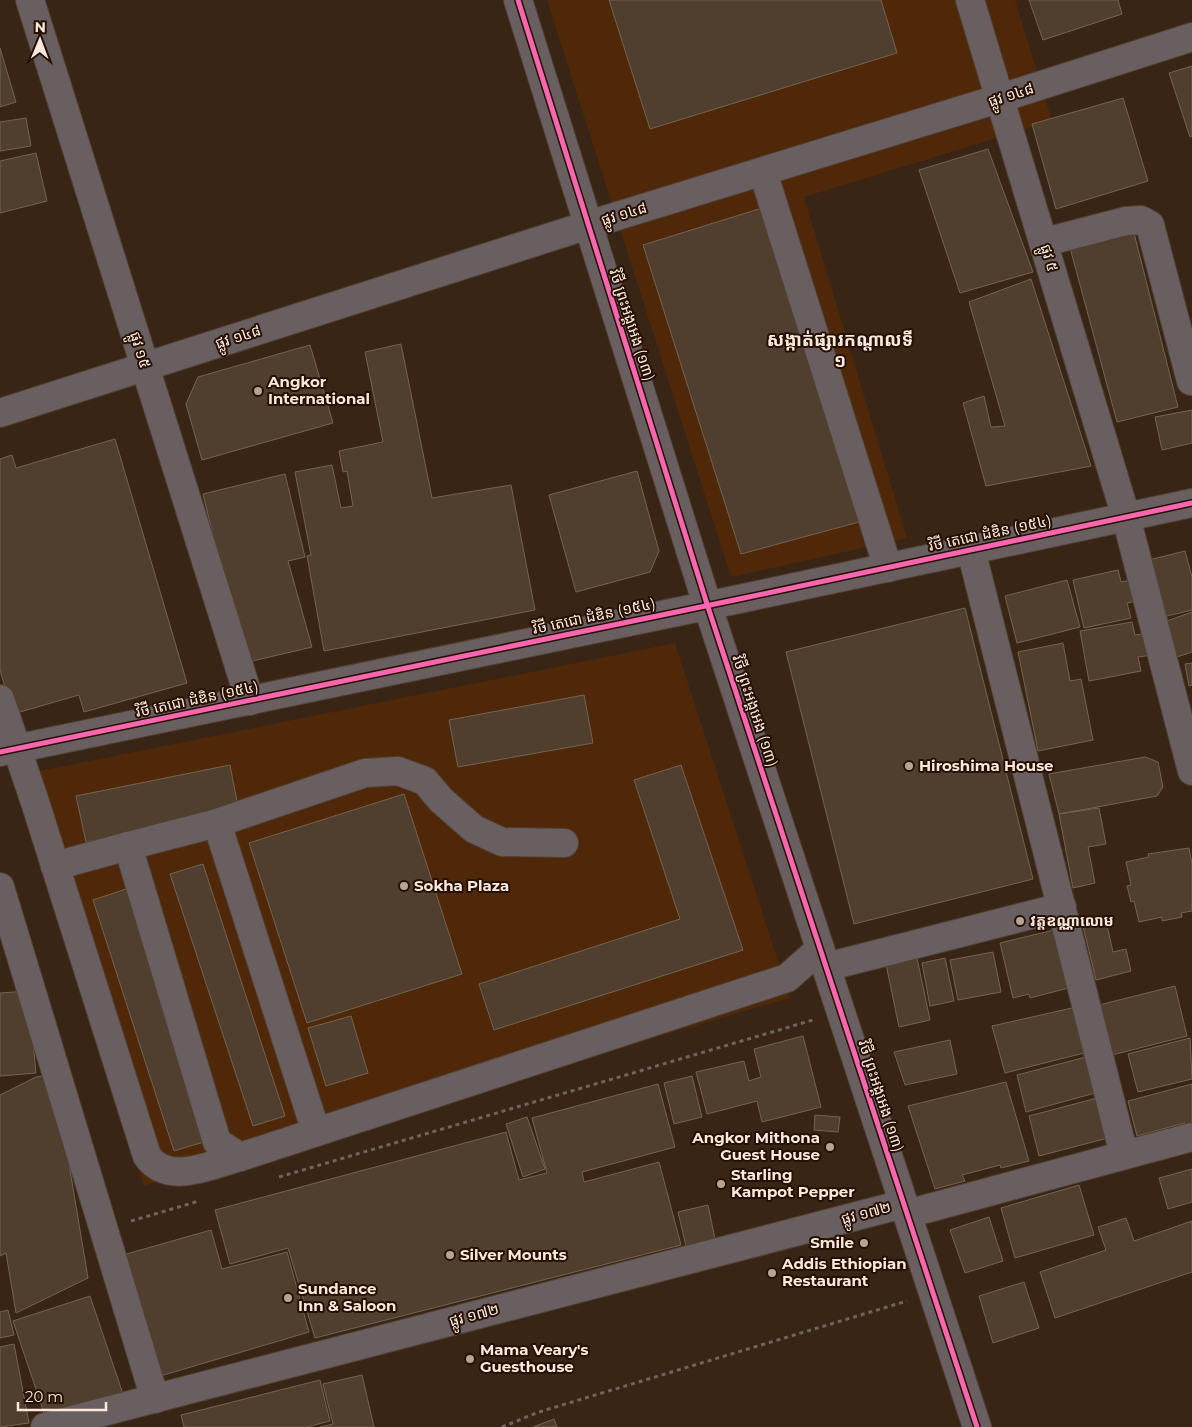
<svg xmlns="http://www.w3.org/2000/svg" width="1192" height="1427" font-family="Montserrat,'Noto Sans Khmer',sans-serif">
<rect width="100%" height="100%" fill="#392515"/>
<g fill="#4f2809">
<polygon points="547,0 1015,0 1052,121 804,197 907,538 731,577"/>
<polygon points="675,643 790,998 144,1186 20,775"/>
</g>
<g fill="#503f2e" stroke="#756452">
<polygon points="609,0 881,0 897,53 650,129"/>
<polygon points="1029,0 1118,0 1122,14 1043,40"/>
<polygon points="0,48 16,102 0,107"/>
<polygon points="1192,66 1192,136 1190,137 1169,73"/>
<polygon points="1123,98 1148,181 1056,209 1032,124"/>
<polygon points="26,118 31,146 0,151 0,122"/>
<polygon points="988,149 1033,272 960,293 919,170"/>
<polygon points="36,153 47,201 0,213 0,161"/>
<polygon points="762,208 859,522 741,554 643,245"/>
<polygon points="1133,229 1178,407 1117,422 1069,244"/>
<polygon points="1031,279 1091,466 986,486 963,403 984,396 991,427 1005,426 969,302"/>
<polygon points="401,344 432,498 511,485 535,610 324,651 307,556 311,555 295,472 332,465 341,508 353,506 347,471 343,472 339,451 383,442 365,352"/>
<polygon points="310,345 333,423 202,460 186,404 198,377"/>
<polygon points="1192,410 1192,443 1162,450 1155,417"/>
<polygon points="115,439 187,683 84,712 79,695 13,714 0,670 0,459 12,455 16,468"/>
<polygon points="637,471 659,551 650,572 576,592 549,495"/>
<polygon points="285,474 305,557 288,561 312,647 244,663 203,494"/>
<polygon points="1185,551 1192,577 1192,610 1163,617 1149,560"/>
<polygon points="1118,570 1121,582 1131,580 1136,601 1127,603 1131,618 1084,628 1073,580"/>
<polygon points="1067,580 1080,627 1017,643 1005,596"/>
<polygon points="965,608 1033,879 854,924 786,652"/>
<polygon points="1192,612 1192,652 1177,657 1164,622"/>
<polygon points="1132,622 1135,635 1148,633 1152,655 1138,657 1141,671 1089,681 1080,631"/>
<polygon points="1063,643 1070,681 1081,679 1093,740 1038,751 1018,652"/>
<polygon points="1192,663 1192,685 1189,686 1185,664"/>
<polygon points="584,695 593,743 458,767 449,720"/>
<polygon points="1145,757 1158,762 1163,787 1157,796 1059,814 1049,774"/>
<polygon points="230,765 239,812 86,842 76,796"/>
<polygon points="681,765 743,950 494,1030 479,984 680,919 634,780"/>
<polygon points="404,794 462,974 307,1023 249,843"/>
<polygon points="1099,808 1106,844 1088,847 1095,883 1073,888 1059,814"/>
<polygon points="1189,848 1192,864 1192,911 1181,913 1182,917 1162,921 1162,917 1139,922 1134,901 1131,902 1127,886 1131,885 1126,862 1149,857 1148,854"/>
<polygon points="203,864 285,1116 253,1126 170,874"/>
<polygon points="126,889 207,1141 174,1151 93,900"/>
<polygon points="1105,917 1113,952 1126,949 1131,971 1096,980 1082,922"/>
<polygon points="1058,929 1072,987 1030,998 1029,994 1013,998 1000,943"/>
<polygon points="993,952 1001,992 958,1000 950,960"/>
<polygon points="917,958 930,1020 899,1027 886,964"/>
<polygon points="945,958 954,1001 930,1006 922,963"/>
<polygon points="1175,986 1187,1036 1112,1055 1099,1005"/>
<polygon points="28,991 36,1073 0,1076 0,993"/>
<polygon points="1072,1008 1078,1011 1088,1049 1084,1053 1005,1073 992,1026"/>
<polygon points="351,1016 368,1073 326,1086 308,1028"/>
<polygon points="803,1036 821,1107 762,1122 757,1101 707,1114 696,1072 744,1061 749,1081 761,1077 754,1049"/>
<polygon points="1190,1038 1192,1079 1138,1092 1128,1054"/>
<polygon points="950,1040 957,1074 905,1085 894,1052"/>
<polygon points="1086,1057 1095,1093 1026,1112 1017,1075"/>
<polygon points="54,1074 88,1278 16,1313 6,1253 0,1256 0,1095 36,1077"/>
<polygon points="692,1076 702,1117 674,1124 664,1083"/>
<polygon points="1006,1082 1029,1161 1001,1168 1000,1165 962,1175 965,1181 935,1189 908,1106"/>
<polygon points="658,1084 675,1147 582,1172 584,1182 659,1162 681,1245 315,1338 288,1248 230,1264 215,1210 506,1132 519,1180 547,1173 532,1118"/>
<polygon points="1192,1084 1192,1130 1188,1131 1185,1123 1137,1136 1128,1101"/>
<polygon points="1097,1098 1108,1138 1039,1156 1029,1116"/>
<polygon points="815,1115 840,1117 838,1132 814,1130"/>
<polygon points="527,1117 545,1169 523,1177 506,1124"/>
<polygon points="1192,1169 1192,1202 1168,1209 1159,1178"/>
<polygon points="1079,1185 1094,1235 1015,1258 1001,1208"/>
<polygon points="708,1205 715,1239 686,1246 678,1212"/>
<polygon points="989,1217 1003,1261 965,1273 950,1230"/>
<polygon points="1126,1218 1134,1241 1192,1221 1192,1272 1055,1318 1040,1272 1106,1250 1098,1227"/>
<polygon points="211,1230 222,1269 287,1252 309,1332 157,1377 123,1255"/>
<polygon points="1024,1282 1039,1328 993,1343 979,1296"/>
<polygon points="90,1296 124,1397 46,1419 13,1321"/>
<polygon points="8,1310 14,1335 0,1338 0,1312"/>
<polygon points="14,1344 29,1423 0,1427 0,1347"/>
<polygon points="362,1375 374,1427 320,1427 333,1424 323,1384"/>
<polygon points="320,1380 330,1421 307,1427 184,1427 181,1415"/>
<polygon points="554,1419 557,1427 533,1427"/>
</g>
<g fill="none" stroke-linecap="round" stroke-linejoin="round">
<g stroke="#524134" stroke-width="30">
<g id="minor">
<polyline points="30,0 250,701"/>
<polyline points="518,0 707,604 977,1427"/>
<polyline points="970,0 1126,517 1192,771"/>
<polyline points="763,172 888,568"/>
<polyline points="1045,242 1126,221 1141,220 1150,225 1191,381"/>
<polyline points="0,413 588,225 1001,98 1192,37"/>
<polyline points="971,550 1124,1155"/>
<path d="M0 699 35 802 147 1156C168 1186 210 1165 240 1157"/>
<polyline points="0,752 744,598 1192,503"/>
<polyline points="217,823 316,1132"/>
<polyline points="128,846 217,823 365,773 398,771 425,781 441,800 474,829 502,842 564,843"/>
<polyline points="55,866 128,846 217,1142 240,1157 787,978 820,949"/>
<polyline points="0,887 155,1399"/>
<polyline points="826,967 1062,907"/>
<polyline points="907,1214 1192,1137"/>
<polyline points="45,1427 903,1204"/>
</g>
</g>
<g stroke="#6f6461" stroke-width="3" stroke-dasharray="4 4" stroke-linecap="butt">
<polyline points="279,1177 813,1020"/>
<polyline points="131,1221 199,1201"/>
<polyline points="502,1427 539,1412 907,1301"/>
</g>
<use href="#minor" stroke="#6a5f60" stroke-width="28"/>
<g stroke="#251003" stroke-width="8">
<g id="cycleway">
<polyline points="518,0 707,604 977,1427"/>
<polyline points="0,752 744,598 1192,503"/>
</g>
</g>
<use href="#cycleway" stroke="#f766af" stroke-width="5"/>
</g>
<g fill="#b8a497" stroke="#251003" stroke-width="2">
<circle cx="258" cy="391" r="5"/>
<circle cx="909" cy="766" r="5"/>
<circle cx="404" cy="886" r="5"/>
<circle cx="1020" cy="921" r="5"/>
<circle cx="830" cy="1147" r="5"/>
<circle cx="721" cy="1184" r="5"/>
<circle cx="864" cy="1243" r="5"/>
<circle cx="450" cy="1255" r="5"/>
<circle cx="772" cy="1273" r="5"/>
<circle cx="288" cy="1298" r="5"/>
<circle cx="470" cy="1359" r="5"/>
</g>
<g text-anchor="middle" stroke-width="4" stroke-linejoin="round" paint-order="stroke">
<g font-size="15" fill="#fce8dd" stroke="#251003">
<text transform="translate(1011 95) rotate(-18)" y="5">ផ្លូវ ១៤៨</text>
<text transform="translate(624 214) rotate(-17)" y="5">ផ្លូវ ១៤៨</text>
<text transform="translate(1049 258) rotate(74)" y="5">ផ្លូវ ៥</text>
<text transform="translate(632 325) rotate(72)" y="5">វិថី ព្រះអង្គអេង (១៣)</text>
<text transform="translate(238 337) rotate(-18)" y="5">ផ្លូវ ១៤៨</text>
<text transform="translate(140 350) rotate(73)" y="5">ផ្លូវ ១៥</text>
<text transform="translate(990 533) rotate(-12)" y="5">វិថី តេជោ ដំឌិន (១៥៤)</text>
<text transform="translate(594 616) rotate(-12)" y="5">វិថី តេជោ ដំឌិន (១៥៤)</text>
<text transform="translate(197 699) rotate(-12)" y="5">វិថី តេជោ ដំឌិន (១៥៤)</text>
<text transform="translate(755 711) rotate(72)" y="5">វិថី ព្រះអង្គអេង (១៣)</text>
<text transform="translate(881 1096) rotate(72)" y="5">វិថី ព្រះអង្គអេង (១៣)</text>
<text transform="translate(866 1213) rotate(-15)" y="5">ផ្លូវ ១៧២</text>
<text transform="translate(474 1315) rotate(-15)" y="5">ផ្លូវ ១៧២</text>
</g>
<g font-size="15" font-weight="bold" fill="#fce8dd" stroke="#251003" text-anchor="start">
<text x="268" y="387">Angkor<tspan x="268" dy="17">International</tspan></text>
<text x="919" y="771">Hiroshima House</text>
<text x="414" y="891">Sokha Plaza</text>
<text x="1030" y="926">វត្តឧណ្ណាលោម</text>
<text x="820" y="1143" text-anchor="end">Angkor Mithona<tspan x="820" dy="17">Guest House</tspan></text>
<text x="731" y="1180">Starling<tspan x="731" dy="17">Kampot Pepper</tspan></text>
<text x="854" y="1248" text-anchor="end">Smile</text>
<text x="460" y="1260">Silver Mounts</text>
<text x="782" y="1269">Addis Ethiopian<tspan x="782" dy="17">Restaurant</tspan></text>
<text x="298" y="1294">Sundance<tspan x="298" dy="17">Inn &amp; Saloon</tspan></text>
<text x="480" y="1355">Mama Veary's<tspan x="480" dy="17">Guesthouse</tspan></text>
</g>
<g font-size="18" font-weight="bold" fill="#fce8dd" stroke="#251003">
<text x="840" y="346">សង្កាត់ផ្សារកណ្ដាលទី<tspan x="840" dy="21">១</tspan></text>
</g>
</g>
<g transform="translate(40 40) rotate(1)" stroke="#251003" stroke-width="4" paint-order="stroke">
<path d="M0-4L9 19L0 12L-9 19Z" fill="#fce8dd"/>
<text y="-8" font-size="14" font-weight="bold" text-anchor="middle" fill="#fce8dd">N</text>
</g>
<path d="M18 1402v8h88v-8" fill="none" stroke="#fce8dd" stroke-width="2.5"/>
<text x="25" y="1402" font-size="15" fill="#fce8dd" stroke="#251003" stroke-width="4" paint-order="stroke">20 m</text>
</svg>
